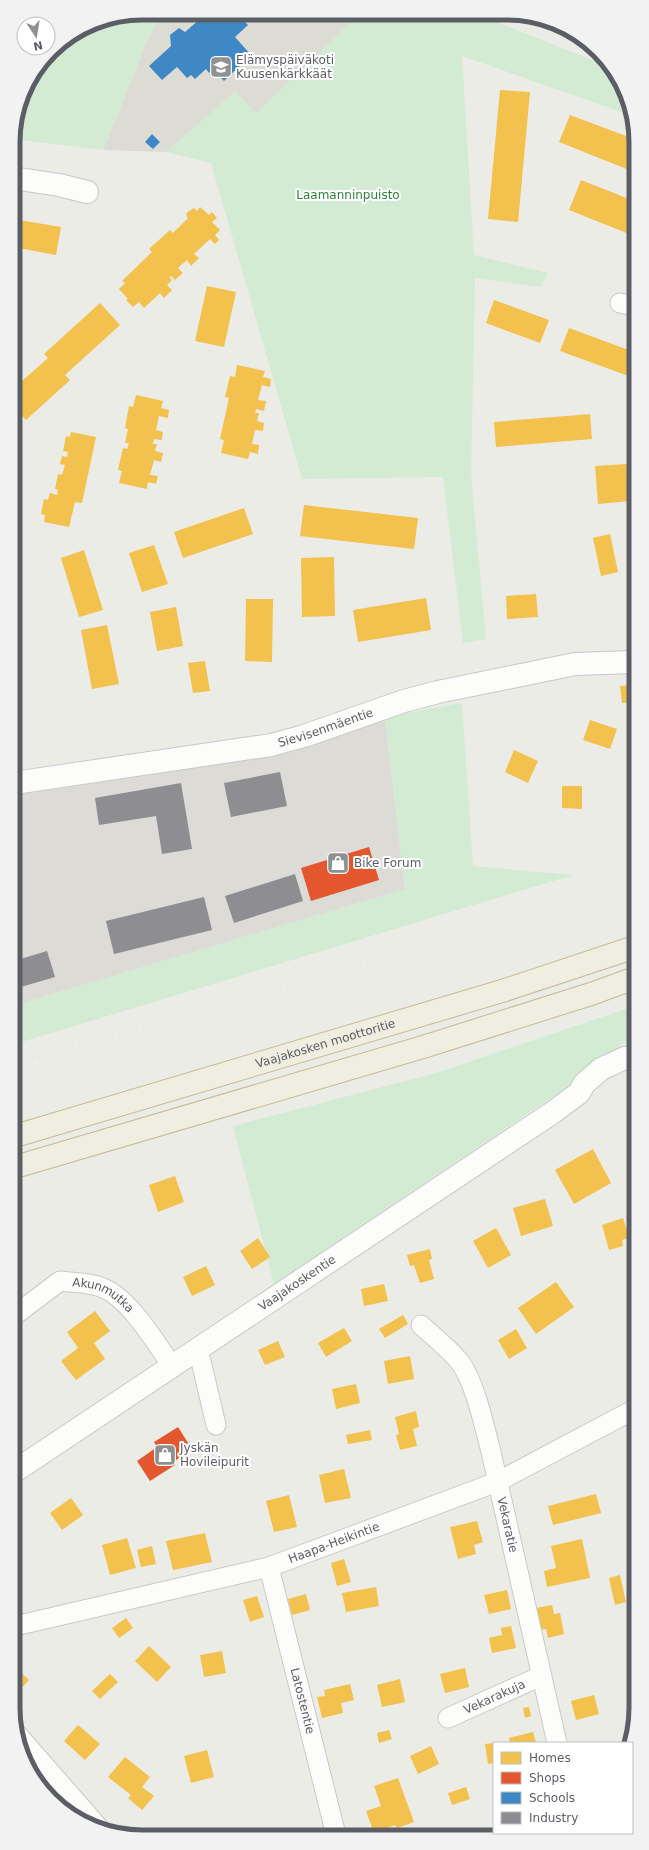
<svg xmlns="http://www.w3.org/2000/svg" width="649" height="1850" font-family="'DejaVu Sans',sans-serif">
<rect width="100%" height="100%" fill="#ecece6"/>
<polygon fill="#dcdbd6" points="385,717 405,889 15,1005 14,792"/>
<polygon fill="#dddcd4" points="162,13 348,14 356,18 256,114 235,92 166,152 103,150 147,41"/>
<g fill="#d3ead3">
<polygon points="142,13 162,13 147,41 103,150 13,139 13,133 26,85 57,45 93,23"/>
<polygon points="348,14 480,15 612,68 619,78 633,116 462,56 474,255 548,273 541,287 475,278 471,476 486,639 463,643 443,477 302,479 211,163 166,152 235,92 256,113 355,18"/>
<polygon points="462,703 473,866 573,875 15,1044 15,1005 405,889 385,717"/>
<polygon points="635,1006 635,1034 585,1075 274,1284 233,1126 436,1073"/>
</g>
<g fill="#f2c14e">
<polygon points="500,90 530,92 518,222 488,219"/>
<polygon points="570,115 634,139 634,172 559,142"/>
<polygon points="581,180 634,201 634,236 569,210"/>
<polygon points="200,207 209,215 212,212 217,218 212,222 220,230 215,235 219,240 215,244 210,239 194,254 199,258 191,266 187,260 178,268 183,273 175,280 171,276 169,277 172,280 167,285 172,290 164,298 160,293 144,308 139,302 133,307 126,300 128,299 119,289 125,283 122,281 152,252 149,249 170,230 173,233 188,218 186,214 188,212 194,208 197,211"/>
<polygon points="13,219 61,227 56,255 13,247"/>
<polygon points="207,286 236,292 224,347 195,341"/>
<polygon points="494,300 549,320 540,343 486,323"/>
<polygon points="100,303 120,325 65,375 70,380 26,420 14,406 14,388 48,358 44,354"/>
<polygon points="569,328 634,352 634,378 560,351"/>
<polygon points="237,365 265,371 263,377 271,379 270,387 262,385 258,400 266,401 264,411 256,409 255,413 259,413 257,421 264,423 263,431 255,430 252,444 259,445 258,454 250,452 248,459 221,453 224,440 220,439 229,398 225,397 230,376 235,377"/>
<polygon points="136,395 163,401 161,408 169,410 168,418 159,416 156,430 163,432 162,440 154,439 153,444 157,444 155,451 163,453 161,462 154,460 150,475 158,476 156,484 148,482 147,489 119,483 122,471 118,470 123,448 127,449 129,443 125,443 128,429 125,428 129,406 133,407"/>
<polygon points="590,414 592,439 496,447 494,422"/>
<polygon points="71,432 96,437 82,503 75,502 69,527 44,522 45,515 41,514 44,499 48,500 50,493 57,495 58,490 55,489 58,474 62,475 65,465 60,464 62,456 67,457 68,452 63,451 66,436 70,437"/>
<rect x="14" y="449" width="3" height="56"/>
<polygon points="627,464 630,501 598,504 595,466"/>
<polygon points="304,505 418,518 414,549 300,536"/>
<polygon points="244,508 253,534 183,558 174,532"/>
<polygon points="610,534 618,572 601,576 593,538"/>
<polygon points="154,545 168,584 142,592 129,553"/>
<polygon points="84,550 103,610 79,617 61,558"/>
<polygon points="334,557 335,616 302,617 301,558"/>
<polygon points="536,594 538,617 507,619 506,596"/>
<polygon points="426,598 431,630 358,642 353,610"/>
<polygon points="246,599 273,599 272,662 245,661"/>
<polygon points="176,607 183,646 157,651 150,612"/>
<polygon points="107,625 119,684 92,689 81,630"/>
<polygon points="205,661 210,691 193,693 188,663"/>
<polygon points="634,685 634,702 622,703 620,686"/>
<polygon points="590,720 617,729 610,749 583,740"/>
<polygon points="514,750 538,761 528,783 505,772"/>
<polygon points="562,786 582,786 582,809 562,808"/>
<polygon points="593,1149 611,1183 574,1204 555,1170"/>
<polygon points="175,1176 184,1202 158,1212 149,1185"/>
<polygon points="545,1199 553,1226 521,1236 513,1208"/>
<polygon points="623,1218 629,1238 622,1240 623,1246 609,1250 602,1225"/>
<polygon points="496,1228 511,1255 488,1268 473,1241"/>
<polygon points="258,1238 270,1257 252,1269 240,1251"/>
<polygon points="430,1249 432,1259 429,1260 434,1279 420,1283 414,1265 410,1266 407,1255"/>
<polygon points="206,1266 215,1285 192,1296 183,1277"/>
<polygon points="556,1282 574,1307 536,1334 518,1308"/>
<polygon points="384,1284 388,1301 364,1306 361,1289"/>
<polygon points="95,1311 110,1331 94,1343 105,1359 76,1380 61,1361 78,1348 67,1332"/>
<polygon points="403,1315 408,1324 385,1338 379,1329"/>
<polygon points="344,1328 352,1341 326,1357 318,1343"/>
<polygon points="516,1329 527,1348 509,1359 498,1340"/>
<polygon points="278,1341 285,1357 265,1365 258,1350"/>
<polygon points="410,1356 414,1379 388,1384 384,1361"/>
<polygon points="356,1384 360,1403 336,1409 332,1389"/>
<polygon points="416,1411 419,1427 413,1429 417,1446 400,1450 396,1435 399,1434 395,1417"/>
<polygon points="370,1430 372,1440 348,1444 346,1435"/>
<polygon points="344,1469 351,1498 325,1503 319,1475"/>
<polygon points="596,1494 601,1513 553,1525 548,1506"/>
<polygon points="289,1495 297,1527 274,1532 266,1501"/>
<polygon points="71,1498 83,1515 62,1530 50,1513"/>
<polygon points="15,1519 22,1528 19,1532 23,1538 15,1543"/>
<polygon points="477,1521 483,1542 474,1545 476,1554 458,1559 450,1527"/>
<polygon points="205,1533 212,1562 173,1570 166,1541"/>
<polygon points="635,1535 636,1557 635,1557 630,1537"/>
<polygon points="127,1538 136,1568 110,1575 102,1545"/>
<polygon points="582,1539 590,1578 547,1587 544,1571 556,1568 551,1546"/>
<polygon points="152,1546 156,1564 141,1567 137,1550"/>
<polygon points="344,1559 351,1582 337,1586 331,1563"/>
<polygon points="620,1575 626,1602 615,1605 609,1578"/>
<polygon points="376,1587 379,1606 346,1612 342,1593"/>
<polygon points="507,1590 511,1609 489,1614 484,1595"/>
<polygon points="306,1594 310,1610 292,1615 288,1599"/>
<polygon points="257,1596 264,1617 250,1622 243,1600"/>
<polygon points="552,1605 554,1614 560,1613 564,1634 548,1638 546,1629 541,1630 536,1608"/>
<polygon points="126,1618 133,1628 119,1638 112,1628"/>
<polygon points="511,1626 516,1648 492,1653 489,1638 502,1635 501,1628"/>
<polygon points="149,1646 171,1667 157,1682 135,1661"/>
<polygon points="222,1651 226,1673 204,1677 200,1655"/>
<polygon points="15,1667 29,1680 15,1695"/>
<polygon points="465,1668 469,1687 445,1693 440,1674"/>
<polygon points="110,1674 118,1682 100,1699 92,1691"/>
<polygon points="400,1679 405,1702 382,1707 377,1685"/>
<polygon points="350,1684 354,1700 341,1703 343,1713 322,1718 317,1697 325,1696 324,1690"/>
<polygon points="594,1695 599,1714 576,1720 571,1701"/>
<polygon points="529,1707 531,1716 525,1718 523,1708"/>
<polygon points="78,1725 100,1744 85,1760 64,1741"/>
<polygon points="389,1730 392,1739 379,1743 377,1733"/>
<polygon points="533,1732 536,1743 510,1743 509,1738"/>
<polygon points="493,1743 494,1763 488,1764 485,1744"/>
<polygon points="431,1746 439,1764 418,1774 410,1756"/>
<polygon points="207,1750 214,1777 191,1783 184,1756"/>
<polygon points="125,1757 150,1777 142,1787 154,1796 142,1810 128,1798 131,1795 108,1777"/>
<polygon points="398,1778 414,1822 397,1828 395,1825 374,1833 366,1811 381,1806 374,1786"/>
<polygon points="466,1787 470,1799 452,1805 448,1793"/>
</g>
<g fill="#e4572e">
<polygon points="369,847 379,880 311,901 301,868"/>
<polygon points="178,1427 192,1449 173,1462 175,1465 150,1481 137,1461 157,1447 154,1442"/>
</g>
<g fill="#3f88c5">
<polygon points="195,13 245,14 249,17 244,21 248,25 235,37 251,55 224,81 213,69 209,73 206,69 195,79 191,75 187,78 177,67 162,80 149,66 171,46 170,35 179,28 185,32 200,19"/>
<polygon points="152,134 160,142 153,149 145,142"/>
</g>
<g fill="#8d8d92">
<polygon points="280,772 287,806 231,817 224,783"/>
<polygon points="181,783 192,849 162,854 156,816 99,825 95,798"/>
<polygon points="295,874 303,901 234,923 225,896"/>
<polygon points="204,897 212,930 114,954 106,921"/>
<polygon points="47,951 55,977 14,989 14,961"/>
</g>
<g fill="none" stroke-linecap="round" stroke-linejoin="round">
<g stroke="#c9cac8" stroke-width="21">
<g id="street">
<polyline points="620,303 634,306"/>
<path id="s1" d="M15 1315 60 1281C74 1283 90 1282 103 1288 129 1298 156 1343 172 1366"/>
<path id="s2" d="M421 1325C434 1337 448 1348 459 1361 474 1379 485 1428 491 1452L557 1743"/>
<polyline points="194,1351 201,1361 216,1425"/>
<path id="s3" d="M269 1567 336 1835"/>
<path id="s4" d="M15 1626 269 1567 497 1482 635 1409"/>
<path id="s5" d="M448 1718 541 1676"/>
<polyline points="16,1733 100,1829"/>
</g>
</g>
<g stroke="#c7c8c7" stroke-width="24">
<g id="secondary">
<polyline points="13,178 59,185 87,192"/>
<path id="s6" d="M14 783 271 745 304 736 404 701 438 692 575 664 634 662"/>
<path id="s7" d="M15 1471 552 1113 579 1093 584 1084 601 1069 625 1058 635 1057"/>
</g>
</g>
<g stroke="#c4bc93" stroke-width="24">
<g id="highway">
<path id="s8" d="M15 1136 502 991 635 947"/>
<polyline points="15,1167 423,1047 591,994 635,978"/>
</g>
</g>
<use href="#street" stroke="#fcfcfb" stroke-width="19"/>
<use href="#secondary" stroke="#fcfcfb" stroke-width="22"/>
<use href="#highway" stroke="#efeee0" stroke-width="22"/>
<path stroke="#e4e4e3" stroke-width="3" stroke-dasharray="1 5" stroke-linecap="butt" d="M15 1063C222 1004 432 948 635 873"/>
</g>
<defs>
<g id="school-square" transform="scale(1.15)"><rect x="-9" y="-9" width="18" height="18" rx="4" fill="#8e9092" stroke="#fff"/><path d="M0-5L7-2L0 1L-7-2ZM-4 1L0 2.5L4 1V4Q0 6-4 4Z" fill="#fff"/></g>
<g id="shop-square" transform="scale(1.15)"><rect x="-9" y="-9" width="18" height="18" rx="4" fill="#8e9092" stroke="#fff"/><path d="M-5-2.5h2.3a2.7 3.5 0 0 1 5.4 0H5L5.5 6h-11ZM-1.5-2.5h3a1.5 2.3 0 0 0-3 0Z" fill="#fff"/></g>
</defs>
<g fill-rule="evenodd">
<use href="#school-square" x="221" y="67"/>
<use href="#shop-square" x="338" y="863"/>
<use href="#shop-square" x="165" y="1455"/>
</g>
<g text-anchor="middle" stroke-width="4" stroke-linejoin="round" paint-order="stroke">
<g font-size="12" fill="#5b5e65" stroke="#fff" text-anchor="start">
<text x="236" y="64">Elämyspäiväkoti<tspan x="236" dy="14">Kuusenkärkkäät</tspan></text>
<text x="354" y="867">Bike Forum</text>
<text x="180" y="1452">Jyskän<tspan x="180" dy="14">Hovileipurit</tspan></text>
</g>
<g font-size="12" fill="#2e823e" stroke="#fff">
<text x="348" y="199">Laamanninpuisto</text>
</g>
<g font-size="12" fill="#5b5e65" stroke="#fff">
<text dy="4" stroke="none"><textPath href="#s6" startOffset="317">Sievisenmäentie</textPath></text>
<text dy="4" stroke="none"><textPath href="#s8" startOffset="324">Vaajakosken moottoritie</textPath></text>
<text dy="4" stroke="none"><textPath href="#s7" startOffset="339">Vaajakoskentie</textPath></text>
<text dy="4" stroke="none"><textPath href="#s1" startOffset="103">Akunmutka</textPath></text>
<text dy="4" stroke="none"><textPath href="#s2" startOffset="224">Vekaratie</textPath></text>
<text dy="4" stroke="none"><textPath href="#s4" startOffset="330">Haapa-Heikintie</textPath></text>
<text dy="4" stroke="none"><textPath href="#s5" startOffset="51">Vekarakuja</textPath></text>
<text dy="4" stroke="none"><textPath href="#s3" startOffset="138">Latostentie</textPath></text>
</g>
</g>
<path d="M0 0H649V1850H0ZM142 20H507A122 122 0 0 1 629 142V1708A122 122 0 0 1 507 1830H142A122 122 0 0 1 20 1708V142A122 122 0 0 1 142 20Z" fill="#f2f2f3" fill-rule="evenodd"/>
<path fill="none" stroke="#5b5e65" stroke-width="5" d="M142 20H507A122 122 0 0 1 629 142V1708A122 122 0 0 1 507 1830H142A122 122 0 0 1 20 1708V142A122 122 0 0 1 142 20Z"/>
<rect x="493" y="1742" width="140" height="92" fill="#ffffff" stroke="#bdbfc1"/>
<rect x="501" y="1752" width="20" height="12" fill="#f2c14e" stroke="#bdbfc1"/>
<text x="529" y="1762" font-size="12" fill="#5b5e65">Homes</text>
<rect x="501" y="1772" width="20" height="12" fill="#e4572e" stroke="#bdbfc1"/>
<text x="529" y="1782" font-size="12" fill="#5b5e65">Shops</text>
<rect x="501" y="1792" width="20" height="12" fill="#3f88c5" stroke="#bdbfc1"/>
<text x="529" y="1802" font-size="12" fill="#5b5e65">Schools</text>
<rect x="501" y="1812" width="20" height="12" fill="#8d8d92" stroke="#bdbfc1"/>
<text x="529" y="1822" font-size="12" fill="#5b5e65">Industry</text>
<g transform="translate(36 36) rotate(168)"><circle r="19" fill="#ffffff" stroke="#bdbfc1"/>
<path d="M0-3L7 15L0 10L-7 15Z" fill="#8e9092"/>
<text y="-6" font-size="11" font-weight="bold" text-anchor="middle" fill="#5b5e65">N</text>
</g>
</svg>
